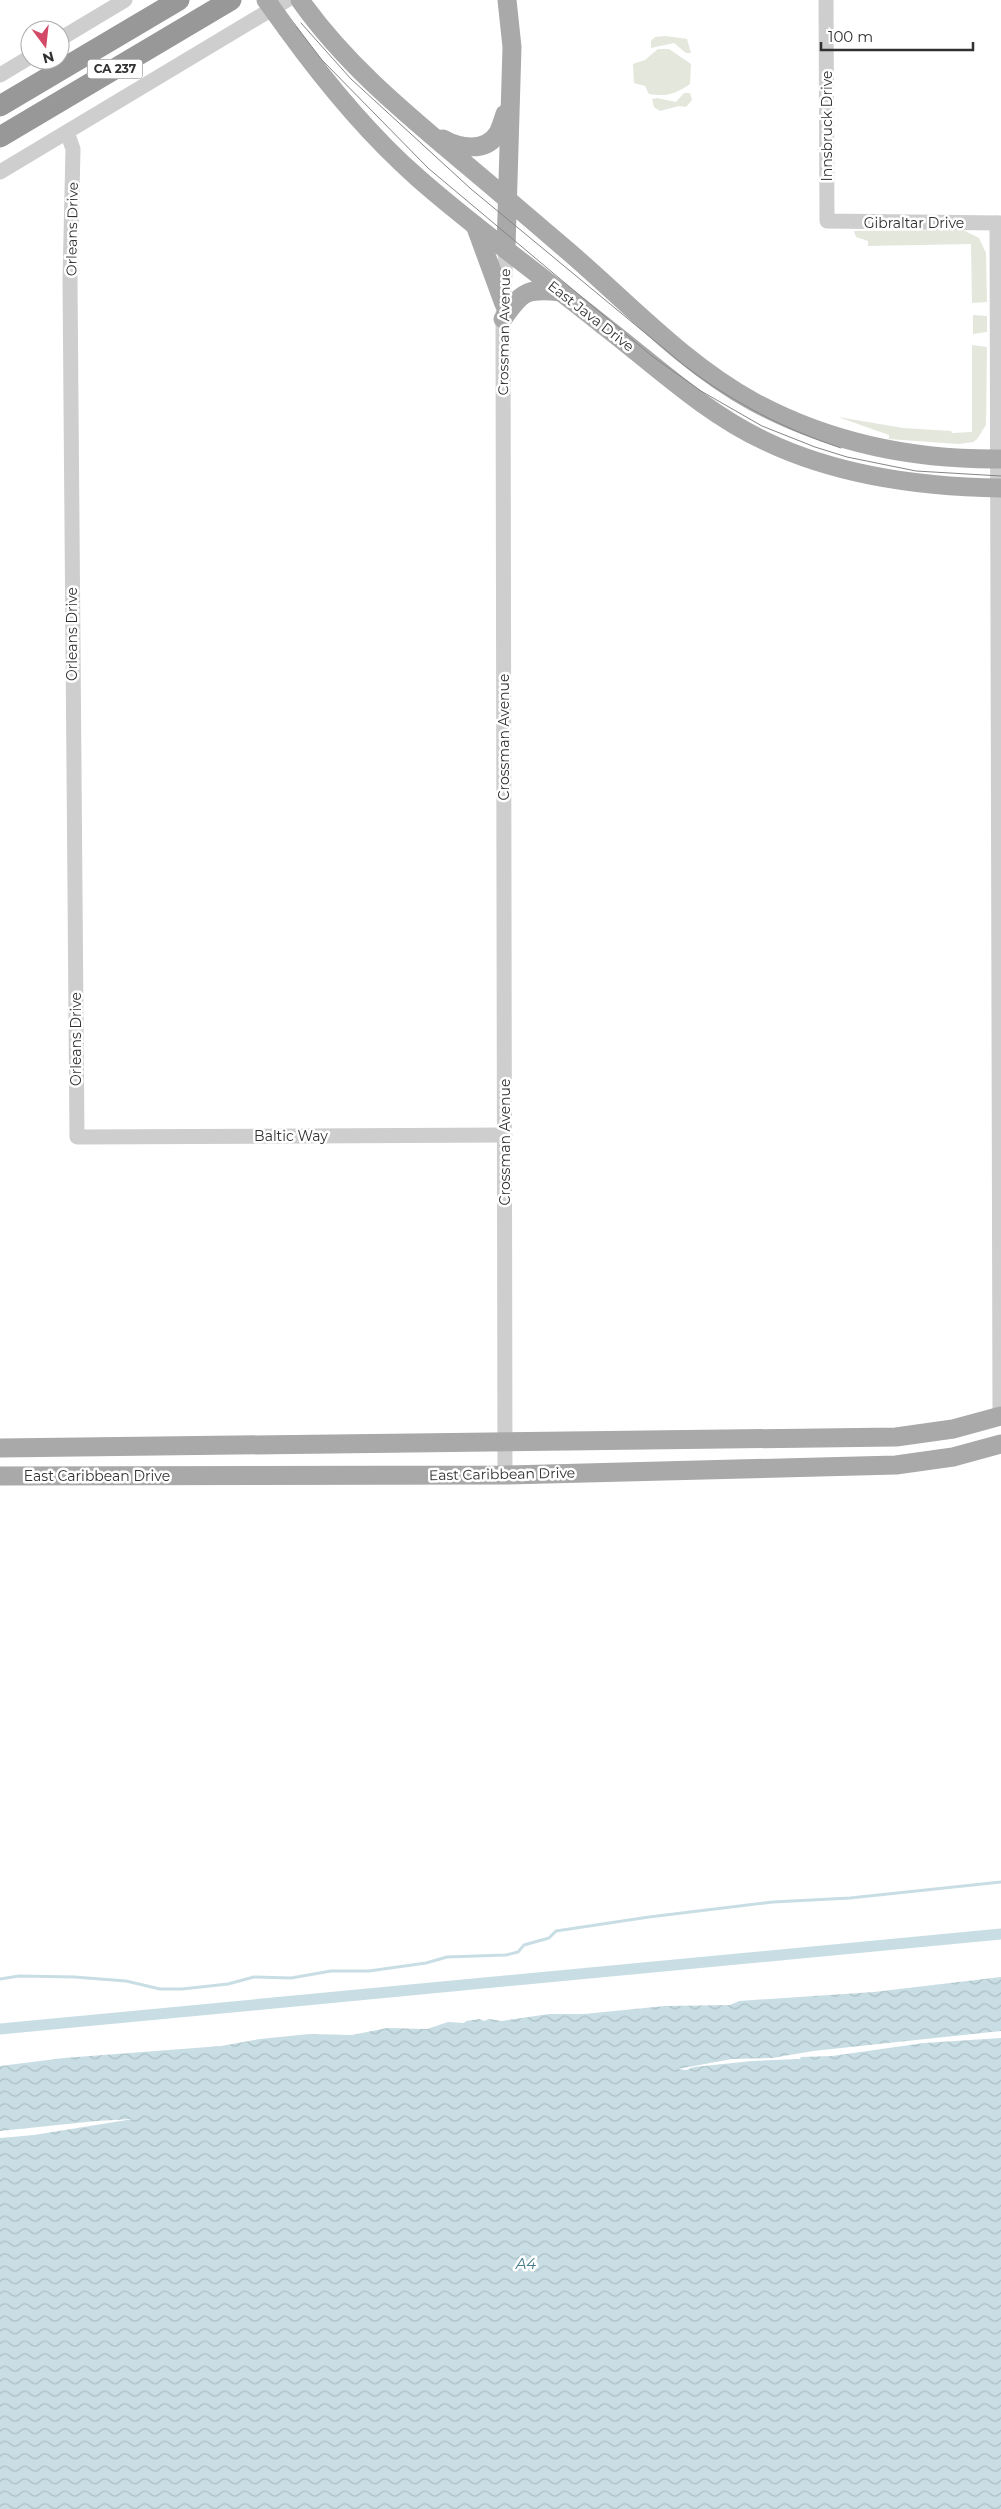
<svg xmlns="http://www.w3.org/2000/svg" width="1001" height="2509" font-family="Montserrat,sans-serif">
<defs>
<pattern id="water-waves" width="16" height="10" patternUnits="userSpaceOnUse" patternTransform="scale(1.25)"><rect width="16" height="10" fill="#c8dee4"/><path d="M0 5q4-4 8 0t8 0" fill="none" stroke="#acbfc4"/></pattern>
</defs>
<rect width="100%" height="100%" fill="#fff"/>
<g fill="#e3e7dc">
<polygon points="666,36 687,39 691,53 686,53 674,43 651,48 651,41 655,37"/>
<path d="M658 49H669L691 64 690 84C675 94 667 97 649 94L645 86 634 83 633 64 645 60Z"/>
<polygon points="684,93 690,93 692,100 686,107 679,106 660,111 654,107 652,99 657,98 676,102"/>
<polygon points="963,230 979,238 986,253 987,302 972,303 971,244 868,246 868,241 856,237 854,231"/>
<polygon points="973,315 987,316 987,332 973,334"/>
<polygon points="972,345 987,347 986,425 977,439 973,442 958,444 889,439 889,435 838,417 903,428 951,431 952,433 972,432"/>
</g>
<polygon fill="url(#water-waves)" points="1001,1977 1001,2031 813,2051 772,2058 732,2059 678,2069 686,2070 694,2067 752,2061 800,2059 801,2057 832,2056 924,2043 1001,2038 1001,2509 0,2509 0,2138 34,2135 133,2119 96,2121 0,2131 0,2066 64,2058 221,2046 260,2039 309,2034 352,2035 387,2028 427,2029 448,2022 464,2023 466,2021 480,2019 484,2021 489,2019 502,2021 549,2014 584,2014 665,2006 730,2005 739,2001 874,1992"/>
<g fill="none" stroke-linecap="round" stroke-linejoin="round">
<polyline stroke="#c8dee4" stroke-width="3" points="0,1979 19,1976 74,1977 126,1981 160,1989 182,1989 228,1984 254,1977 291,1978 331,1971 369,1971 426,1963 447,1957 506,1955 518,1952 524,1945 549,1938 556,1931 649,1917 773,1902 850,1898 1001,1882"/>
<polyline stroke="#c8dee4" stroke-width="11" points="0,2029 1001,1934"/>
<g stroke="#cecece" stroke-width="15">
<polyline points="826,0 827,221 1001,223"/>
<polyline points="60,39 125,0"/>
<polyline points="0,75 30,57"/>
<polyline points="67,132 73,149 70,281 77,1137 505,1135"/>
<polyline points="0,172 287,0"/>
<polyline points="997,223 1000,1417"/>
<polyline points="505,1475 503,319 506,248"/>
</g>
<g stroke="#a9a9a9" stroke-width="19">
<path d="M300 0C343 61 399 108 456 156 492 186 527 216 562 246 625 299 681 362 754 402 830 443 915 460 1001 459"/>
<path d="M287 29C326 83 368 134 418 178 477 230 542 276 604 326 656 366 705 413 765 441 838 476 921 487 1001 488"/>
<path d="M443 139C459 148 486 153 498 133 501 127 503 120 505 114"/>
<polyline points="475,225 504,304"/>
<polyline points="506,248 512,47 507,0"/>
<path d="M503 319C522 291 527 288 561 292"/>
<polyline points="0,1448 896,1437 953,1429 1001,1416"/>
<polyline points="0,1476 505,1475 896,1465 953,1457 1001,1444"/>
</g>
<g stroke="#989898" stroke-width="21">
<polyline points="0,106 179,0"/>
<polyline points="0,137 231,0"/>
</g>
<g stroke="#868686" stroke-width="1">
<polyline points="276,0 322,60 428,168 652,356 701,391 762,426 815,447 847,457 916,471 1001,476"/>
<path d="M301 23 351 79 471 189 685 366C732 402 784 429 841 448"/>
</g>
<polyline stroke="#a9a9a9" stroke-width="19" points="266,0 287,29"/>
</g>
<g text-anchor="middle" stroke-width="5" stroke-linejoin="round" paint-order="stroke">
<rect fill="#fff" stroke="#6f6f6f" stroke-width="1" x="87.5" y="59.5" width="55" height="19" rx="4"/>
<g font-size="12" font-weight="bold" fill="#313131">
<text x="115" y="73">CA 237</text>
</g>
<g font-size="14" fill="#313131" stroke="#fff">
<text transform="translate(827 126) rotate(-90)" y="5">Innsbruck Drive</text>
<text x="914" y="228">Gibraltar Drive</text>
<text transform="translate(72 229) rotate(-89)" y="5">Orleans Drive</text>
<text transform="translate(591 316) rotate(38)" y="5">East Java Drive</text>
<text transform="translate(504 332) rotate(-89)" y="5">Crossman Avenue</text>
<text transform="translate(72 634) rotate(-90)" y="5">Orleans Drive</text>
<text transform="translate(504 737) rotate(-90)" y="5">Crossman Avenue</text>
<text transform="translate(76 1039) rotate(-90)" y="5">Orleans Drive</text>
<text x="291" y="1141">Baltic Way</text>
<text transform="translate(505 1142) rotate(-90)" y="5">Crossman Avenue</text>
<text transform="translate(502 1474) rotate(-1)" y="5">East Caribbean Drive</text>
<text x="97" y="1481">East Caribbean Drive</text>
</g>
<g font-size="15" font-style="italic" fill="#477c8c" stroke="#fff">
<text x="526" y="2269">A4</text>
</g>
</g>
<g transform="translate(45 45) rotate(165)"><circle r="24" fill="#ffffff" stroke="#adadad"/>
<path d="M0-4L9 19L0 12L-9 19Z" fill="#d34968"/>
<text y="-8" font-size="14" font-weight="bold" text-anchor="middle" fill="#313131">N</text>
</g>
<path d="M821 42v8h152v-8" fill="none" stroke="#313131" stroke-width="2.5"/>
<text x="828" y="42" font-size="15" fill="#313131" stroke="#ffffff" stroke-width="4" paint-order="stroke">100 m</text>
</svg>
